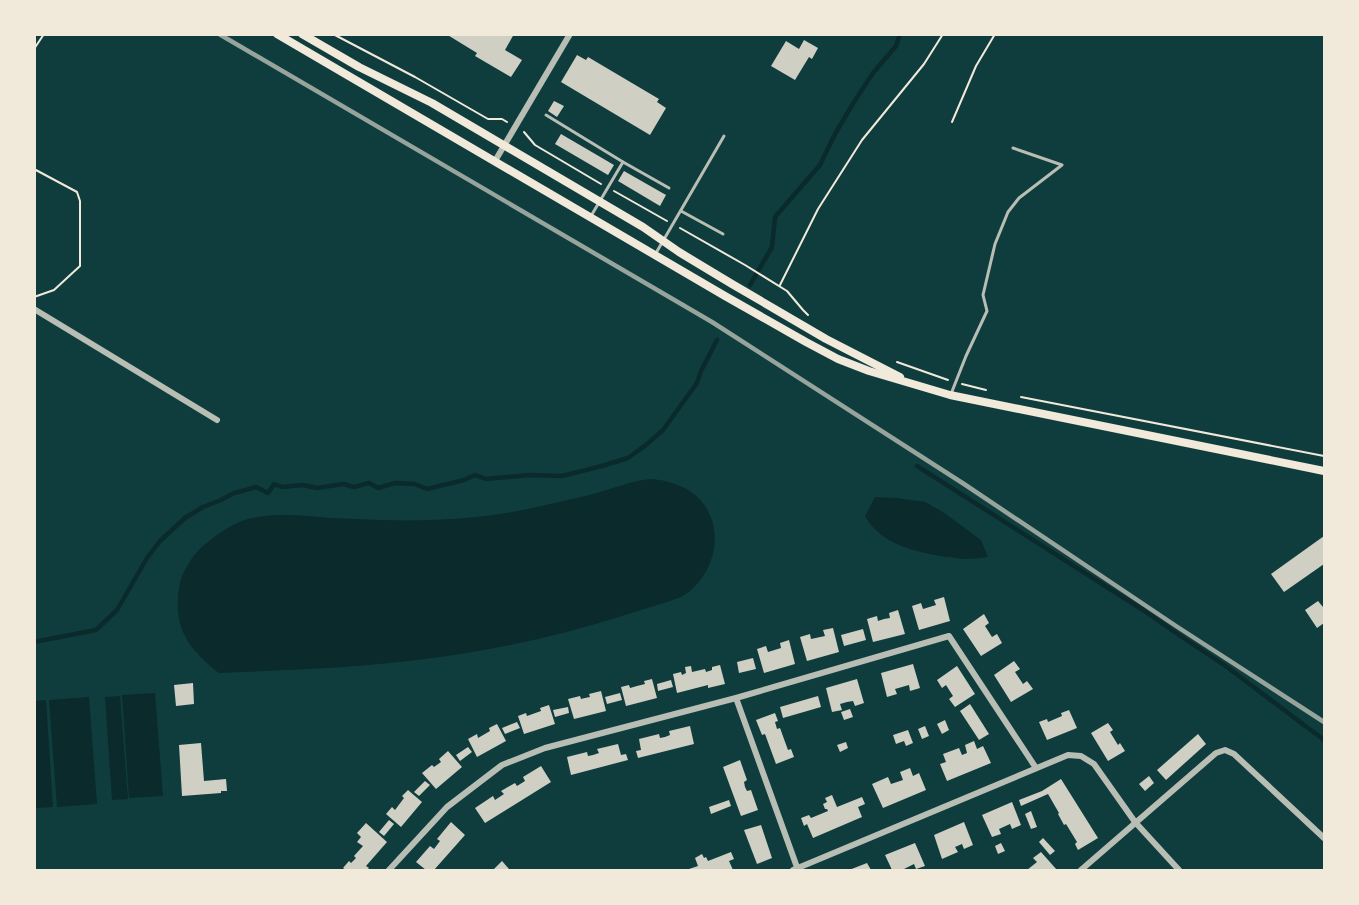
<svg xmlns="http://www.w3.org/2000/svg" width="1359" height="905" font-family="'Zilla Slab',serif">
<rect width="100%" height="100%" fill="#0f3d3e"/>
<g fill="#0a2a2b">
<path d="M650 479C669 480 694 488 705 506 724 534 714 574 686 594 682 597 675 599 670 601 654 606 638 611 622 616 531 645 437 661 342 667 301 670 260 671 219 673 189 649 173 629 179 589 181 573 191 557 203 546 212 538 222 531 233 525 262 510 300 516 331 518 348 519 365 519 381 520 413 521 445 520 477 517 516 513 555 503 593 494 612 489 631 481 650 479Z"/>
<path d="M875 497 896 498 925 502 943 512 981 540 988 557C981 558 973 559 965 559 959 559 952 557 946 557 916 552 881 545 865 516Z"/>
<polygon points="155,693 163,796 129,798 122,695"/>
<polygon points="120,696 128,799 112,800 105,697"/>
<polygon points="89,697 97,804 57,807 49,700"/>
<polygon points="46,700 53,807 35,808 35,701"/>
</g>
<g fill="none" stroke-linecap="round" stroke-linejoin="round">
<g stroke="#0a2a2b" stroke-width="4.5">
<polyline points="750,285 772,247 775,217 820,165 835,134 854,102 873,73 896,46 900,34"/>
<polyline points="917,466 1143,610 1179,635 1227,667 1324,740"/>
<polyline points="34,642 96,630 117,610 147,558 160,541 185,518 203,507 221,500 234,493 246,490 256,487 268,493 274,484 282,487 303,485 317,488 343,484 354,487 369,483 378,488 395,483 415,484 427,489 464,480 475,475 486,479 530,475 562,476 602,466 628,458 646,445 663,430 697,383 701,371 717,340"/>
</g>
</g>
<g fill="#cfcfc3">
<polygon points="446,34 514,34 505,50 522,60 511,77 475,56 477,53"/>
<polygon points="804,40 818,48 812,59 809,57 795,80 771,66 786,41 799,49"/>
<polygon points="577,55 586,60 588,57 659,99 657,102 666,108 650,135 561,82"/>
<polygon points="554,101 564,106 557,117 548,111"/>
<polygon points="561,134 614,165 608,175 555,144"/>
<polygon points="624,171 666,195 660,206 618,181"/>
<polygon points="1324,536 1324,564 1284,592 1271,574"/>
<polygon points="944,597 950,621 919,630 912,606 921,603 923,609 936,605 934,600"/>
<polygon points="1318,601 1323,607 1324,607 1324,623 1317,628 1305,610"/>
<polygon points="898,610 905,634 873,642 867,619 877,616 878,621 884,619 890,618 889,613"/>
<polygon points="984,614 989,623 985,626 992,637 997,634 1002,643 981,656 963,629"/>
<polygon points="833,628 839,652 807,661 800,637 810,634 811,639 825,636 823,630"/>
<polygon points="863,629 866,640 844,646 841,635"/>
<polygon points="789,640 795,664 764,673 757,649 766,646 768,652 781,648 780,643"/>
<polygon points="753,658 756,669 739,673 737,662"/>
<polygon points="1014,661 1020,669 1015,672 1023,684 1027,681 1033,689 1011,702 994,675"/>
<polygon points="913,664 920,688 910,691 909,685 895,689 897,694 887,697 881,673"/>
<polygon points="720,665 725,684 708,688 708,685 677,693 673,674 681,672 682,675 686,673 685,667 691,666 692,672 705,669 706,672 712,670 712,667"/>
<polygon points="957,666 975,694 955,707 949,699 953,696 946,685 942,688 937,680"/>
<polygon points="652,679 657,698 626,706 621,687 629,685 630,688 637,686 645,684 644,681"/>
<polygon points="857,679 864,703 855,706 853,701 847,702 840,704 842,710 832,712 826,688"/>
<polygon points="671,680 673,687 658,691 657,684"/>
<polygon points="193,683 194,704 176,706 174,685"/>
<polygon points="601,691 606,711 574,719 568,699 580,696 581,699 585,698 590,697 589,694"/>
<polygon points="620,693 622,700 607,704 605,697"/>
<polygon points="818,696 821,707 783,718 780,707"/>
<polygon points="970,704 989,734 979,740 960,711"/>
<polygon points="549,705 555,724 524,734 518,716 526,713 527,716 541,711 540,708"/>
<polygon points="568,707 569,713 555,717 553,710"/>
<polygon points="850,709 853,717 844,720 841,712"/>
<polygon points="1069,710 1077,728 1047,740 1039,722 1047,719 1048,722 1062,716 1061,713"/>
<polygon points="775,713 778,721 775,722 777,729 780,728 788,750 791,749 794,757 776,764 765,734 762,735 756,720"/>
<polygon points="945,720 949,730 942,734 937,724"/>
<polygon points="517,722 520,728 505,734 502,728"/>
<polygon points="1108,723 1113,730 1110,732 1118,745 1120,743 1125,751 1108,761 1091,733"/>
<polygon points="497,724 506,741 477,757 468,739 477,734 478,738 490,731 489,728"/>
<polygon points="690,726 694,744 638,758 636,751 641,750 639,739 659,734 660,738 665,737 670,735 669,731"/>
<polygon points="925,726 929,736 922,739 918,729"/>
<polygon points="908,730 913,743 906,746 904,741 896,744 893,735"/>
<polygon points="1198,734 1206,744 1166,780 1157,770"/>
<polygon points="974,741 977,749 983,746 991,763 947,781 940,764 946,762 943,754 959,748 962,755 967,753 965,745"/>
<polygon points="846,742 848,748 840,752 837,745"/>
<polygon points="201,743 204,781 226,779 227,791 221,791 221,793 182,796 179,745"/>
<polygon points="618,744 621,755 626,754 628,760 571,775 567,757 587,752 588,756 593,755 599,753 597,749"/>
<polygon points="468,747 472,752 460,761 456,755"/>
<polygon points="448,751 462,767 436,789 422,773 432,765 434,767 441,762 439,759"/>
<polygon points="740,760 747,780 744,782 745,787 747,791 751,790 758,810 741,816 723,767"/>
<polygon points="541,766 551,782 485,823 475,808 493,796 495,800 504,794 501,791 515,783 517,786 525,781 523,777"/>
<polygon points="910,768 913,776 919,773 926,790 883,808 872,784 888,777 891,784 903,780 900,772"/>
<polygon points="1149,776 1154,783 1145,791 1139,784"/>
<polygon points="1061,779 1098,838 1078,850 1075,844 1077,842 1066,824 1064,825 1058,814 1059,813 1048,794 1021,806 1019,800 1042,791"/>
<polygon points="425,781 430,785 419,796 414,792"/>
<polygon points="408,790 422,802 401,827 386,814 392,807 395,810 404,798 402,796"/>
<polygon points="832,795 837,807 862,797 865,804 858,807 862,817 813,838 807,824 804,826 801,818 809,815 811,818 828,811 827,809 825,809 823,804 827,802 825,798"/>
<polygon points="729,800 731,806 711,814 709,807"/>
<polygon points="1012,802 1021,825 1012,829 1010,824 999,829 1001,834 992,837 982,815"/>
<polygon points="1031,811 1037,827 1031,829 1025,814"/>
<polygon points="389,820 394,824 384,836 379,832"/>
<polygon points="451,822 465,835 434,870 426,870 416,862 430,846 434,849 440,841 437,839"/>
<polygon points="964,822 973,845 964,849 962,844 955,847 958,852 942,859 934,835"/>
<polygon points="366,823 387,842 366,866 369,868 367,870 346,870 343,868 349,861 351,863 356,858 354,856 363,846 357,842 361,837 357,833"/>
<polygon points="761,825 772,858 757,864 744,830"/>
<polygon points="1043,838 1055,851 1050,855 1039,842"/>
<polygon points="915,843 925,866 916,869 914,864 902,870 892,870 885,855"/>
<polygon points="1001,843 1005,851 998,854 995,846"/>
<polygon points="731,852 734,859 729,861 733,870 686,870 698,866 695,858 702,854 704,858 706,857 708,861"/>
<polygon points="1041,852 1057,870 1027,870 1037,862 1033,858"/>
<polygon points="502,861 509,869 507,870 493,870"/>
<polygon points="867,863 871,870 849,870"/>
</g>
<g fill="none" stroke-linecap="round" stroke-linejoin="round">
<g stroke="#f1e9da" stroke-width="2">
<polyline points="333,34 415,77 488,119 502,119 507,122"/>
<polyline points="34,49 44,34"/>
<polyline points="952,122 976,66 995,34"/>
<polyline points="524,132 535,145 601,184"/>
<polyline points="34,169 77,192 80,201 80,266 54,290 34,297"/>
<polyline points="614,191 667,221"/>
<polyline points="680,228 745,265 787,291 803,310 808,315"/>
<polyline points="780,285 818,209 862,140 924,64 943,34"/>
<polyline points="897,362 948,380"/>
<polyline points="962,384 986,390"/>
<polyline points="1021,397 1324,456"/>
</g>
<g stroke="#b8beb3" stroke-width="3">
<polyline points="546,115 623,162"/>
<polyline points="681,211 723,234"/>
<polyline points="591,216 623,162 669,188"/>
<polyline points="656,253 724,136"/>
<polyline points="951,394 966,356 987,311 983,295 995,244 1008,212 1019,198 1062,165 1013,148"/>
</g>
<g stroke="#b8beb3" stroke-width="6">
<polyline points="495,161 570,34"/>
<polyline points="34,309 217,420"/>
<polyline points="736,698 798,870"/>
<polyline points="389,870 447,807 502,765 545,748 736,698 949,636 1036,768"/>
<polyline points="793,870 1068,755 1081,756 1094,764 1135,822 1179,870"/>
<polyline points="1081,870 1216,753 1225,750 1234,754 1324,838"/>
</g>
<g stroke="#f1e9da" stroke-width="8">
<polyline points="277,34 725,296 806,342 838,359 869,371 950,395 1324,471"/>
<polyline points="302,34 359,67 432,103 643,227 679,252 732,284 826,339 900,377"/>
</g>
<polyline stroke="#97a49c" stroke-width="4.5" points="219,34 712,322 964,484 1176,626 1324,722"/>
</g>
<rect width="1359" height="905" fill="none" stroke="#f1e9da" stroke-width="72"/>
</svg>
